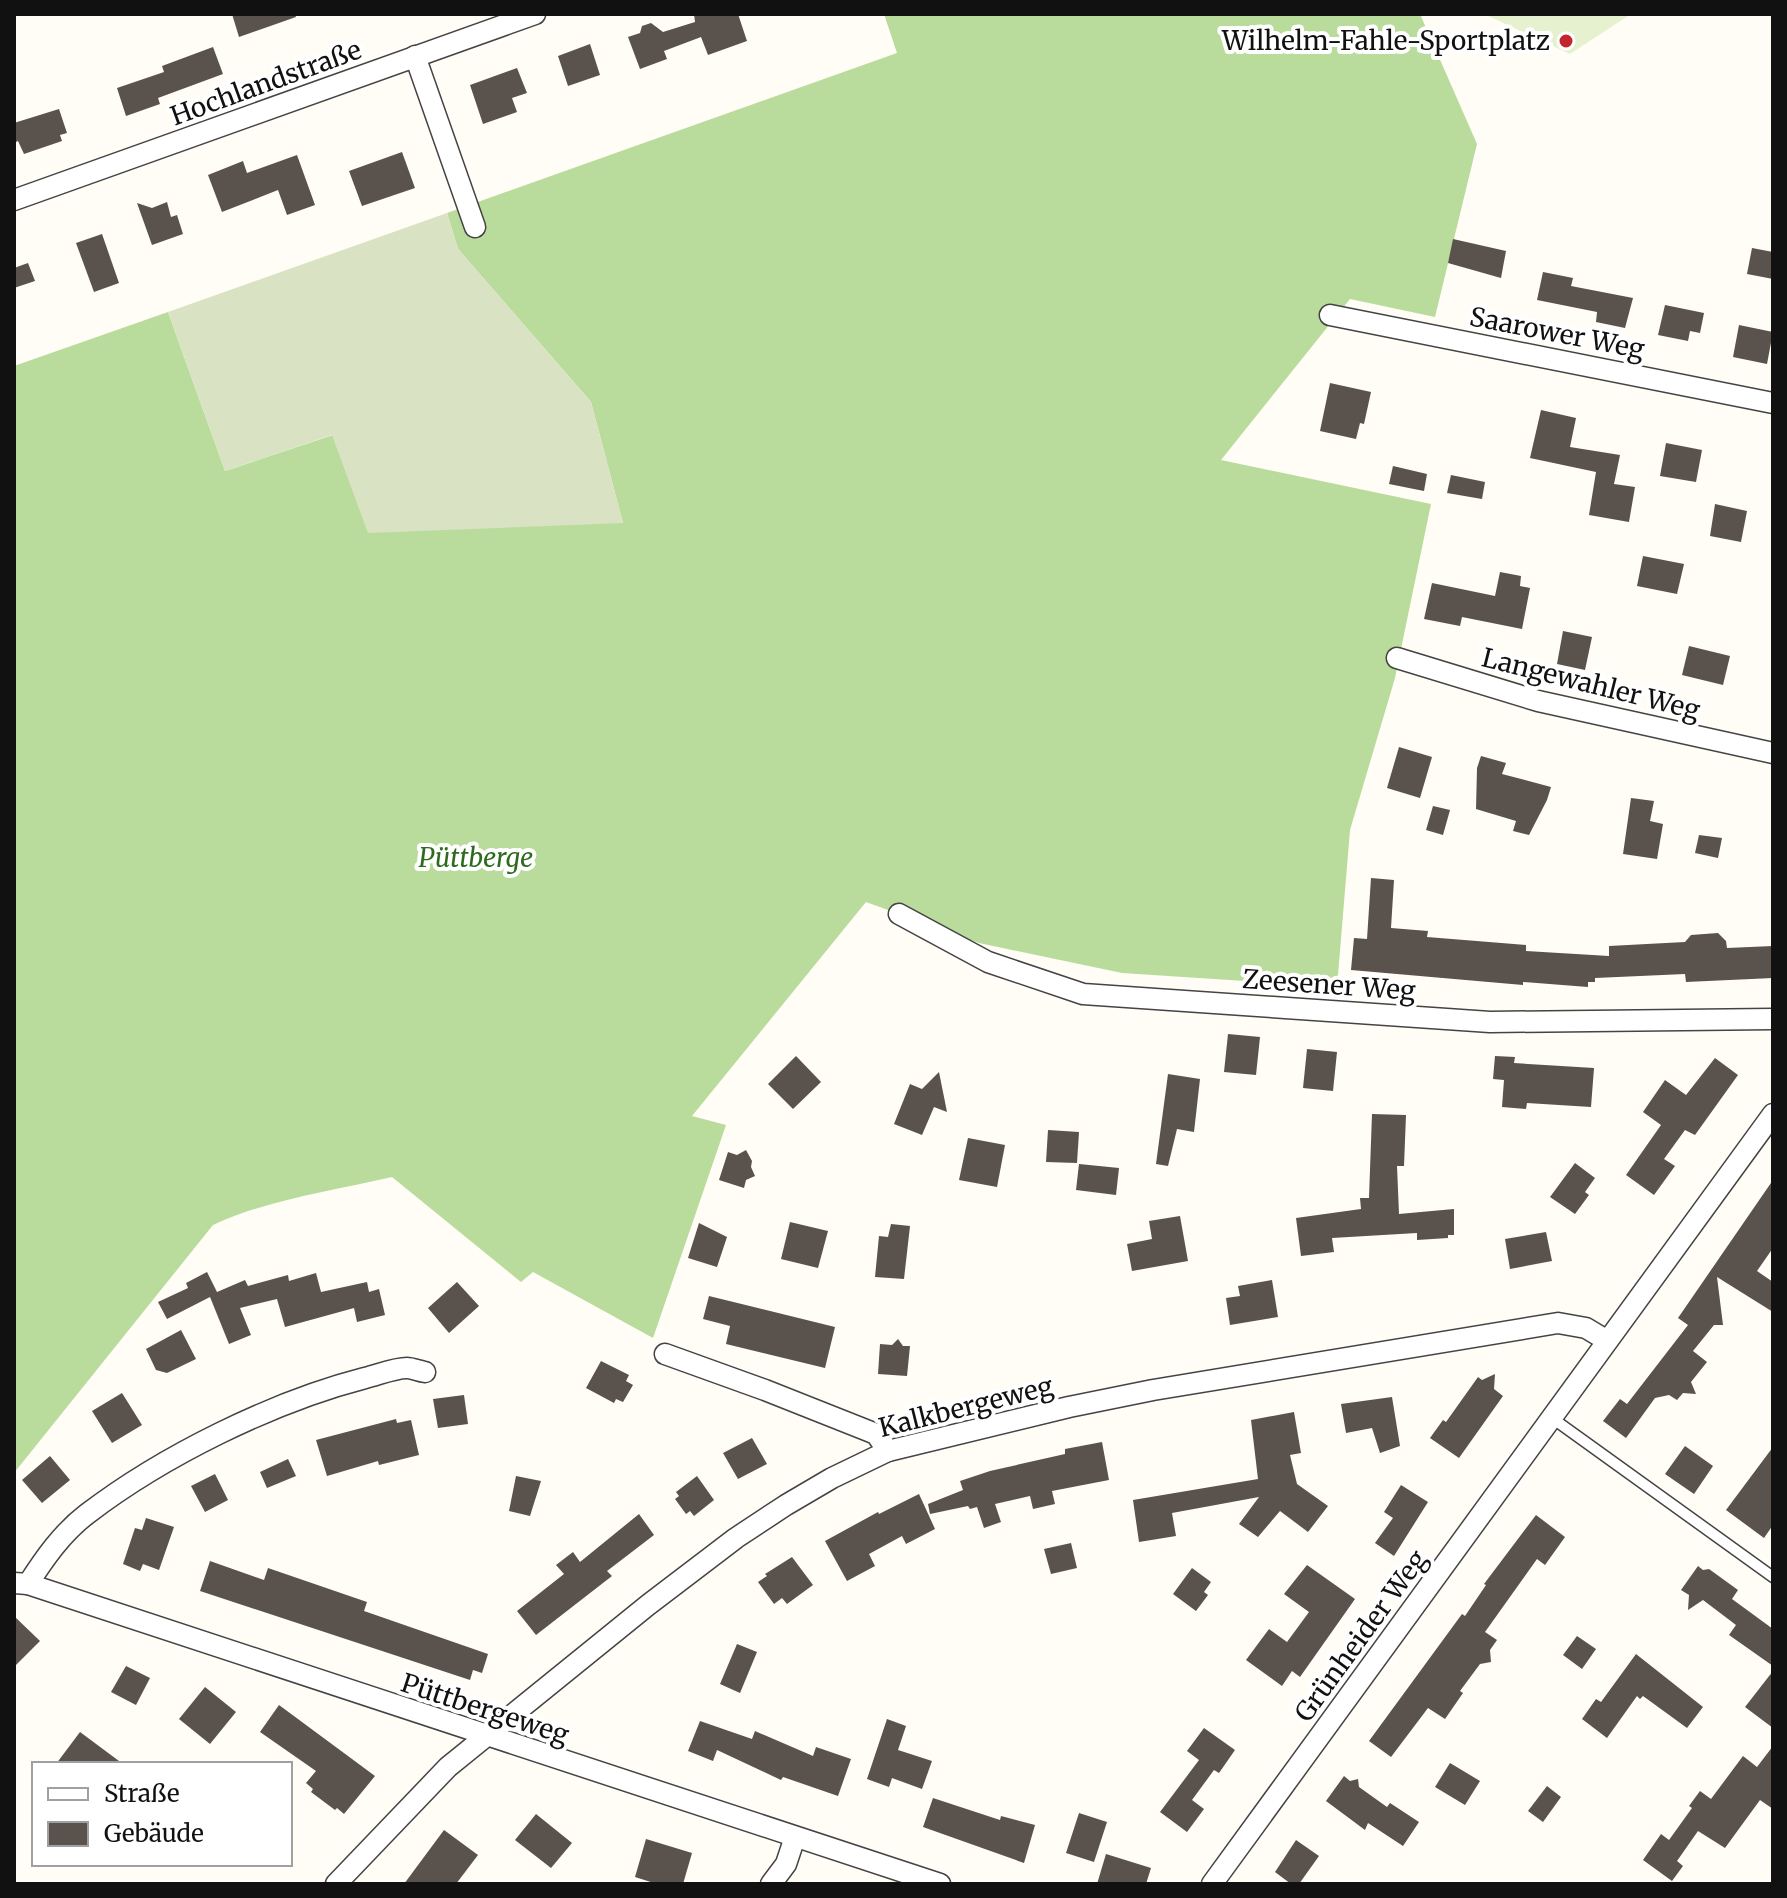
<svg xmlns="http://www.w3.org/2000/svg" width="1787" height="1898" font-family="Merriweather,serif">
<rect width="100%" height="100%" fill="#fffdf5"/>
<path fill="#b9dc9c" d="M884 14H1420L1477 144 1435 317 1350 299 1221 460 1431 504 1395 678 1350 830 1337 987 1122 973 979 943 866 902 692 1116 726 1125 653 1338 533 1272 521 1282 392 1177C333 1191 269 1199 213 1225L14 1473V366L168 312 225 471 333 435 623 523 591 402 458 249 447 213 897 53Z"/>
<polygon fill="#d9e3c4" points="447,213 458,249 591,402 623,523 368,533 332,435 225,471 168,312"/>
<polygon fill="#e6f2cf" points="1484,14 1631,14 1570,54"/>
<g fill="#5a524d">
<polygon points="232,14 295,14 296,17 239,37"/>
<polygon points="694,14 738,14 747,41 708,55 701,37 664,51 667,59 640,69 628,37 640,33 642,26 651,23 663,32 695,22"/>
<polygon points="590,44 600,75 568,86 558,56"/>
<polygon points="213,47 223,74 158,98 160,104 126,116 117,88 164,72 162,66"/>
<polygon points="517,68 527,93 512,98 517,112 483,124 470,85"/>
<polygon points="59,109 67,133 60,135 62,141 24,154 18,141 14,143 14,123"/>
<polygon points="402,152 415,188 362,206 349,171"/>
<polygon points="297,155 315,205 287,215 278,190 222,212 208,175 243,161 247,173"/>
<polygon points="167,202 171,217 177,215 183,234 152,245 137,203 152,208"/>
<polygon points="102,234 119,283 94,292 76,243"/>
<polygon points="1453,239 1506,251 1501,278 1448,263"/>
<polygon points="1752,248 1773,252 1773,279 1747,274"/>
<polygon points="28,263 35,281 14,288 14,268"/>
<polygon points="1543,272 1573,278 1571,286 1633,298 1625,328 1596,322 1597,312 1537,300"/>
<polygon points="1665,305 1704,313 1700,333 1690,331 1688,341 1658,335"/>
<polygon points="1739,325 1773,332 1767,364 1733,357"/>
<polygon points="1330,383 1371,392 1364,424 1360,423 1356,439 1320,431"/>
<polygon points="1541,410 1576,418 1570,447 1620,455 1614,484 1635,487 1629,522 1589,515 1596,472 1530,458"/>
<polygon points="1666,443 1702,450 1696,482 1660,476"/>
<polygon points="1393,466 1427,474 1424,491 1389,484"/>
<polygon points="1451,475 1485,482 1482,499 1447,493"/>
<polygon points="1715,504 1747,511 1741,542 1710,536"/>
<polygon points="1643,556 1684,564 1677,594 1637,586"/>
<polygon points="1500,572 1521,576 1520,586 1530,588 1522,629 1462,617 1460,626 1424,619 1432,583 1495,596"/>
<polygon points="1563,631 1592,637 1585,670 1557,664"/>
<polygon points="1689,646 1730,656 1723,685 1682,675"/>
<polygon points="1399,747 1432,757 1420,798 1387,788"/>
<polygon points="1481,756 1506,763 1502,774 1551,787 1547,800 1529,835 1513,831 1516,821 1476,809 1477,768"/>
<polygon points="1631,798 1654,801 1650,821 1663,824 1657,859 1623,854"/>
<polygon points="1433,806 1450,810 1443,835 1426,830"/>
<polygon points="1699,835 1722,838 1718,858 1695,853"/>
<polygon points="1371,878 1394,880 1391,928 1428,931 1427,937 1526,945 1526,951 1609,956 1609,946 1685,942 1691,935 1718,933 1726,941 1727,948 1773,946 1773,978 1686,982 1685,974 1595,978 1595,982 1588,982 1588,987 1523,982 1523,985 1351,970 1354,938 1367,939"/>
<polygon points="1228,1034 1260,1037 1256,1075 1224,1072"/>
<polygon points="1307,1049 1337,1052 1333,1091 1303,1088"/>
<polygon points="796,1056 821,1082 793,1109 768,1084"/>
<polygon points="1495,1056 1515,1057 1514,1063 1594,1068 1591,1107 1527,1103 1526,1109 1502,1107 1504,1080 1493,1079"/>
<polygon points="1715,1058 1738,1075 1695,1135 1685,1130 1664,1159 1675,1166 1654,1195 1626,1175 1661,1125 1643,1112 1665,1080 1686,1095"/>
<polygon points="939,1072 947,1112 934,1107 922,1135 894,1124 910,1084 922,1089"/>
<polygon points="1168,1074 1200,1079 1194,1132 1177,1129 1168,1166 1156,1164"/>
<polygon points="1372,1114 1406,1115 1404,1166 1397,1166 1399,1214 1454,1209 1454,1235 1448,1235 1448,1238 1417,1240 1417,1233 1332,1238 1334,1252 1301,1256 1296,1218 1361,1209 1360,1198 1369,1198"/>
<polygon points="1048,1130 1079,1132 1077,1163 1046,1162"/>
<polygon points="968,1138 1005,1145 997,1187 959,1180"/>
<polygon points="746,1150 752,1161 751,1167 755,1176 746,1180 744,1188 719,1180 728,1152 737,1155"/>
<polygon points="1575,1163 1595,1178 1585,1192 1589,1195 1575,1214 1550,1197"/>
<polygon points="1079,1164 1119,1168 1116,1195 1076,1190"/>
<polygon points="1773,1180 1773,1248 1757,1271 1773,1282 1773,1312 1717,1277 1723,1325 1714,1325 1693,1351 1707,1362 1691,1382 1696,1394 1683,1393 1677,1400 1669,1395 1655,1398 1626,1438 1603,1421 1620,1399 1627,1404 1688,1325 1678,1318"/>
<polygon points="1180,1216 1188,1261 1132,1271 1127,1244 1152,1239 1149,1221"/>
<polygon points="790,1222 828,1231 818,1268 781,1259"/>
<polygon points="699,1223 727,1237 717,1267 688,1258"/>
<polygon points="891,1224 910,1226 904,1279 875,1277 879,1236 888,1237"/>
<polygon points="1546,1232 1552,1261 1510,1269 1505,1239"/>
<polygon points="207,1272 217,1292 245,1280 248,1286 288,1275 289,1281 316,1273 321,1292 367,1282 369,1292 379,1289 385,1315 357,1322 354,1308 285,1327 277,1299 240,1308 251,1335 229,1344 210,1297 167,1319 158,1302 188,1288 186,1283"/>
<polygon points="1272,1280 1278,1317 1230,1325 1226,1298 1240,1296 1238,1286"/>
<polygon points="457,1282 479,1306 449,1333 428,1308"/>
<polygon points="709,1296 835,1327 825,1368 726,1344 730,1326 703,1319"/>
<polygon points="181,1330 196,1359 167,1373 156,1370 146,1349"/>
<polygon points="898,1339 903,1346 910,1346 907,1376 878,1374 880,1344 892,1345"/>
<polygon points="601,1361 629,1375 626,1381 633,1385 623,1402 616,1399 614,1403 586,1388"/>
<polygon points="1495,1374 1494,1389 1503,1396 1459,1458 1430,1438 1443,1420 1446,1422 1478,1377 1482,1380"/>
<polygon points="122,1393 142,1425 112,1443 92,1411"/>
<polygon points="464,1395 468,1424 438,1428 433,1399"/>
<polygon points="1392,1397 1400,1446 1380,1453 1372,1428 1346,1433 1341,1404"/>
<polygon points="1294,1412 1301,1453 1290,1455 1297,1484 1328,1506 1308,1532 1280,1511 1258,1537 1239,1524 1259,1497 1172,1513 1176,1536 1139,1542 1133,1500 1258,1479 1251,1420"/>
<polygon points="396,1419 397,1423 411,1420 419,1455 379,1465 378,1461 327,1476 316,1440"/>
<polygon points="752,1438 767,1464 738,1479 723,1453"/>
<polygon points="1102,1442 1109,1480 1052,1491 1055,1504 1033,1509 1030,1496 995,1504 1001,1522 984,1528 977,1507 970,1509 968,1506 930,1514 928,1504 963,1490 960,1481 990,1471 1065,1454 1065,1449"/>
<polygon points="1685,1446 1713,1466 1694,1494 1665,1474"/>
<polygon points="1773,1447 1773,1525 1764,1538 1726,1510"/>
<polygon points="50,1456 70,1480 42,1503 22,1480"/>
<polygon points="288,1459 296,1476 267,1488 260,1472"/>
<polygon points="215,1474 228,1500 205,1512 191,1486"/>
<polygon points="516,1476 541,1481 530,1516 509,1511"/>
<polygon points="697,1476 714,1500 694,1516 690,1511 686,1514 675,1499 679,1496 676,1492"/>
<polygon points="1401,1485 1428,1502 1394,1556 1375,1543 1393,1518 1384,1512"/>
<polygon points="919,1494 935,1529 906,1544 902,1536 869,1554 875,1566 847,1581 825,1541 878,1512 879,1514"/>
<polygon points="639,1514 654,1535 607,1571 612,1576 536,1635 517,1611 564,1574 556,1565 573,1552 580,1562"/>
<polygon points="1536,1515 1565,1537 1545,1565 1537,1559 1485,1632 1497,1640 1490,1650 1491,1662 1480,1664 1460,1691 1463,1693 1445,1719 1428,1708 1391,1757 1369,1741 1462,1614 1465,1616 1486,1585 1484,1584"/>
<polygon points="146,1518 174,1527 159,1570 143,1564 140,1571 123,1564 135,1528 142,1530"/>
<polygon points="1071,1543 1077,1568 1051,1574 1044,1549"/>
<polygon points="792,1557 813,1585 787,1604 782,1598 774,1604 758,1582 767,1576 765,1574"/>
<polygon points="210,1561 264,1580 268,1568 367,1602 364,1611 488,1654 482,1673 473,1670 470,1680 200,1591"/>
<polygon points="1307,1565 1355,1599 1300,1677 1292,1671 1282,1686 1246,1660 1269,1629 1287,1642 1309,1612 1284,1594"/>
<polygon points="1698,1566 1703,1570 1709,1569 1738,1590 1732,1599 1773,1629 1773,1666 1729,1635 1736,1625 1703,1600 1688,1610 1689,1595 1681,1590"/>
<polygon points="1192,1568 1211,1582 1204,1592 1208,1595 1196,1611 1173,1594"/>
<polygon points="14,1616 40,1641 14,1667"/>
<polygon points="1577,1636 1596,1649 1582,1669 1563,1655"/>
<polygon points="737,1644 757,1652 740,1693 720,1684"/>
<polygon points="1636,1654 1703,1707 1687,1728 1643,1696 1640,1699 1637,1696 1607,1738 1582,1719 1596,1699 1601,1702"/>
<polygon points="126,1666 150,1678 136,1705 111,1692"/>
<polygon points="1773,1671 1773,1728 1745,1707"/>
<polygon points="205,1687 236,1712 210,1744 179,1719"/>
<polygon points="279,1705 375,1776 344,1814 337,1808 335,1810 311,1792 313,1789 306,1783 316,1771 260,1732"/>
<polygon points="887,1719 906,1726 898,1750 932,1761 922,1789 892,1778 889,1787 867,1779"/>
<polygon points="700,1721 752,1739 755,1731 813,1756 816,1747 851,1759 838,1796 783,1777 781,1780 717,1750 713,1761 688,1751"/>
<polygon points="1204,1728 1235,1750 1219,1773 1214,1770 1192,1800 1204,1809 1187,1832 1160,1812 1199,1760 1187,1751"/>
<polygon points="80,1732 123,1764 56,1764"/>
<polygon points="1773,1746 1773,1809 1760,1800 1725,1848 1698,1831 1677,1861 1683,1866 1672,1881 1643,1860 1661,1834 1669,1840 1692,1808 1689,1806 1700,1791 1711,1799 1743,1756 1757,1767"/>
<polygon points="1450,1763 1480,1781 1465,1805 1435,1787"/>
<polygon points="1344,1776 1350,1781 1358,1779 1359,1787 1387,1807 1390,1803 1419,1822 1403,1846 1368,1823 1365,1830 1326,1801"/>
<polygon points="1547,1786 1561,1797 1543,1822 1528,1811"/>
<polygon points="933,1798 1000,1820 1001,1816 1035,1825 1024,1863 923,1827"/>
<polygon points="1079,1813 1107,1822 1094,1862 1066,1853"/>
<polygon points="536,1814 572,1843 551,1868 515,1840"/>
<polygon points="444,1830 478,1855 456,1884 404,1884"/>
<polygon points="646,1839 692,1853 683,1884 657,1884 635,1877"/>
<polygon points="1296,1840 1319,1856 1299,1884 1291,1884 1275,1872"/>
<polygon points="1106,1854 1151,1868 1146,1884 1097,1884"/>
</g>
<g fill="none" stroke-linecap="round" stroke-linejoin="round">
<g stroke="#444" stroke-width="13">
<polyline id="lane" points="1552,1418 1773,1577"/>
</g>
<g stroke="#444" stroke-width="23">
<g id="street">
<polyline points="415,56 475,227"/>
<polyline points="14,200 535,14"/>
<polyline points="1330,315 1773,403"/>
<polyline points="1397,658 1538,701 1773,753"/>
<polyline points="899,914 988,962 1083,994 1490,1022 1773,1019"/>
<polyline points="665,1354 765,1390 876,1434 888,1451"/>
<polyline points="14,1583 28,1584 940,1884"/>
<path d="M28 1584C44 1559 62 1533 87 1514 163 1456 272 1402 365 1378 378 1375 394 1368 407 1368 412 1368 419 1371 425 1372"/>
<polyline points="336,1884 448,1767 648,1605 736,1538 786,1505 832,1478 888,1451 1069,1407 1153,1390 1558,1323 1586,1328 1606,1340"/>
<polyline points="771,1884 786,1864 795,1837"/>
<polyline points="1212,1884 1773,1114"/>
</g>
</g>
<use href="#lane" stroke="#fff" stroke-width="10"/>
<use href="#street" stroke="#fff" stroke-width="20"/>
</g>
<circle fill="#c4262e" stroke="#fff" stroke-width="3" cx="1566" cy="41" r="8"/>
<g text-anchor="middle" stroke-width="8" stroke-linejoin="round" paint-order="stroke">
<g font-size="26" fill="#111" stroke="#fff" text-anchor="end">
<text x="1550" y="50">Wilhelm-Fahle-Sportplatz</text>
</g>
<g font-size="26" fill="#111" stroke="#fff">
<text transform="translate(266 83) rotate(-20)" y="9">Hochlandstraße</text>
<text transform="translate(1557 333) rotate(11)" y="9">Saarower Weg</text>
<text transform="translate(1591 684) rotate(14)" y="9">Langewahler Weg</text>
<text transform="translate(1329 985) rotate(4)" y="9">Zeesener Weg</text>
<text transform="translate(966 1407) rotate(-14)" y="9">Kalkbergeweg</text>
<text transform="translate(1361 1636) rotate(-54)" y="9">Grünheider Weg</text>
<text transform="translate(485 1709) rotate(18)" y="9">Püttbergeweg</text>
</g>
<g font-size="26" font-style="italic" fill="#2f6b1f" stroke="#fff">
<text x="476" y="867">Püttberge</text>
</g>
</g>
<rect width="1787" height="1898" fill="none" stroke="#111111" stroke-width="32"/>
<rect x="32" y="1762" width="260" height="104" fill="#ffffff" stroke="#a0a0a0" stroke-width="2"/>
<rect x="48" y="1788" width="40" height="12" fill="#ffffff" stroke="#a0a0a0" stroke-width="2"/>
<text x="104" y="1802" font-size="24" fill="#111111">Straße</text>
<rect x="48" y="1822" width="40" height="24" fill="#5a524d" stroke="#a0a0a0" stroke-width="2"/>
<text x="104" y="1842" font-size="24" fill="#111111">Gebäude</text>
</svg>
